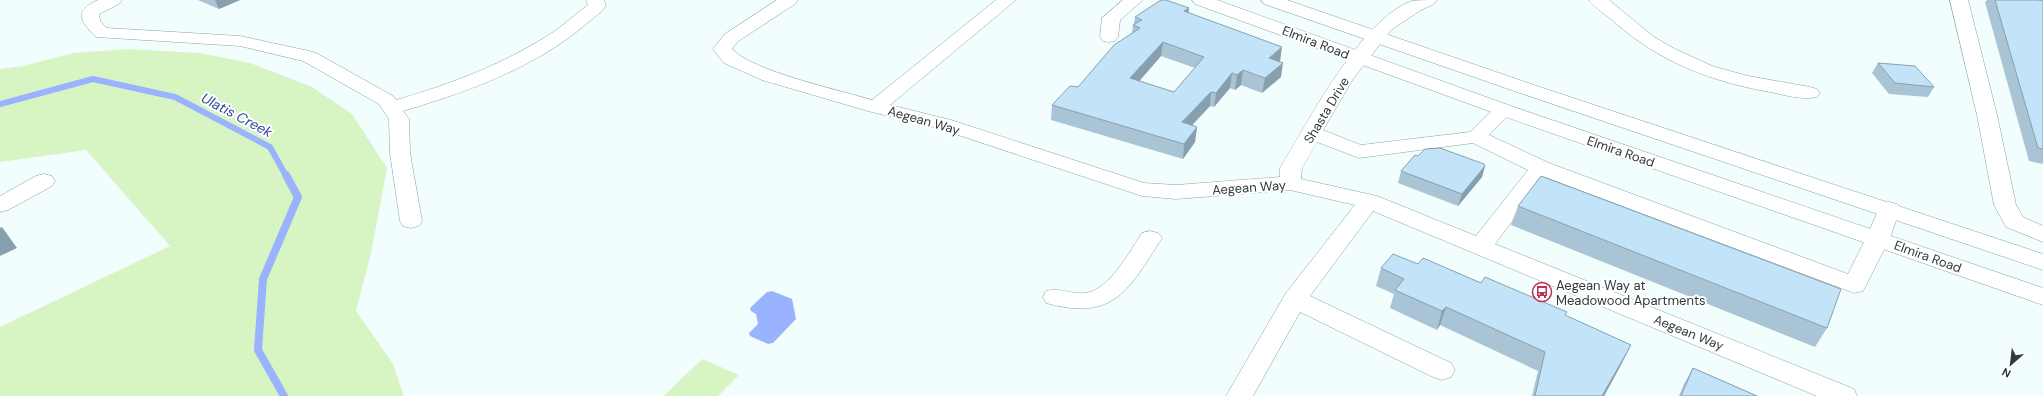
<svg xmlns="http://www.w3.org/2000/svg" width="2043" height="396" font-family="'DM Sans',sans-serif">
<rect width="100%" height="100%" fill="#f2fdfe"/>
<g fill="#d7f4c3">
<polygon points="128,49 200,53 250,63 312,87 352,114 387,168 371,253 356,311 393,364 404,396 0,396 0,327 170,246 86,150 0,162 0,69 23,66 74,53"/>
<polygon points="702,359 739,375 718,396 664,396"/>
</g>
<polygon fill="#9ab3fe" points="772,291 792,299 796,319 773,343 768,344 750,336 749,333 758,324 756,314 751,311 750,308 767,292"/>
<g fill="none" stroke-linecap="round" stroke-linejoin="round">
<polyline stroke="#9ab3fe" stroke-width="6" points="0,104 93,79 175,97 270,147 286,176"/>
<polyline stroke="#9ab3fe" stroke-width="8" points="284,396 258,350 263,279 298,197 286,175"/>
<g stroke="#89a3a5" stroke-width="1">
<g id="minor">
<path d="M98 0H122L119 4 99 14 100 21 107 28 240 36 309 51 316 53 393 96 396 100C452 84 506 63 555 31 566 23 577 13 588 5L586 0H604L606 6C601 13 592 19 585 25 534 68 467 92 403 111L409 119 410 153 422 221 419 226 411 228 403 226 400 221 390 153 389 119 379 104 303 61 240 46 96 37C80 21 73 11 98 0Z"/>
<path d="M777 0H798L795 4 737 42 732 49C752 71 839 90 872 100L996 0H1016L890 105 951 120 1144 183 1176 185 1280 177V168C1308 122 1361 19 1412 1 1419 0 1429 0 1437 0L1434 4 1421 10 1391 30 1353 79 1323 130 1361 145 1470 132 1497 106 1504 104 1511 106 1514 110 1489 135 1549 163 1848 274 1866 238 1881 204 1889 202 1897 204 1900 209 1890 238 1863 291 1854 293 1545 177 1495 244 1854 389 1857 396H1817L1373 211 1310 296 1451 363 1455 370 1451 377 1442 380 1433 377 1300 312 1253 396H1226L1286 293 1355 205 1290 190 1176 199 1142 196 937 128 868 111 762 80 724 63 713 49 725 34ZM1317 142 1359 158 1473 143 1528 170 1476 236 1377 196 1301 179 1302 168Z"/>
<polygon points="1123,0 1143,0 1120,20 1118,37 1115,41 1109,42 1103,41 1100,37 1102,18"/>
<path d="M1589 0H1609L1654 37 1673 48 1712 66 1748 76 1810 87 1817 89 1820 93 1817 97C1804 100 1788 96 1775 93 1712 82 1660 63 1612 20 1605 14 1595 8 1589 0Z"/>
<polygon points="1950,0 1968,0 1997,115 2016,205 2023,217 2043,226 2043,242 2006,227 1994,205 1977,115"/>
<polygon points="44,174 52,176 55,181 52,186 8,210 0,212 0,196 36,176"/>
<path d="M1150 231 1158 233 1162 238C1129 289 1115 322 1046 303L1043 297 1046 291C1060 287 1072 295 1086 293 1110 289 1130 251 1142 233Z"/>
</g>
</g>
<g stroke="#89a3a5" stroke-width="1">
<g id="major">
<polygon points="1192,0 1217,0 1511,106 2043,288 2043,305 1497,114 1195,4"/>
<polygon points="1261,0 1287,0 1531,84 2043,254 2043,270 1517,92 1264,4"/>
</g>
</g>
<use href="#minor" fill="#fff" fill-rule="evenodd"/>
<use href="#major" fill="#fff" fill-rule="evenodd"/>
</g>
<g fill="#a8c4d5" fill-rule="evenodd">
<polygon points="198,0 240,0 219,9"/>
<polygon points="1987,0 2038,0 2043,1 2043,164 2029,161 1985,2"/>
<path d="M1189 8 1188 13 1280 62 1281 77 1262 93 1241 85 1235 90 1230 88 1214 107 1210 106 1192 125 1197 127 1195 142 1183 159 1051 120 1052 105 1078 87 1132 33 1133 25 1134 24 1135 17ZM1161 56 1195 68 1174 92 1139 81Z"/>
<polygon points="1878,63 1934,87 1928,97 1889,94 1872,73"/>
<polygon points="1418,156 1485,166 1482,177 1458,206 1398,183 1401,171"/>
<polygon points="1518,206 1827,328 1815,347 1511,225"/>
<polygon points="1418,264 1481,283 1567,312 1565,316 1622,363 1604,396 1532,396 1538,371 1440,325 1437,330 1390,308 1394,294 1376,286 1381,268"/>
<polygon points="1693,368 1757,396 1679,396 1684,384"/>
</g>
<g fill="#88a0ae">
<polygon points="215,0 240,0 219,9"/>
<polygon points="1189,8 1187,22 1184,11"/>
<polygon points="1163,42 1161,56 1129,93 1130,78"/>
<polygon points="1282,47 1280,62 1269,58"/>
<polygon points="1283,63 1281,77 1262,93 1265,78"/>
<polygon points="1243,70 1241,85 1235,90 1237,75"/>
<polygon points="1232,73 1230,88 1214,107 1216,93"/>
<polygon points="1211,92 1210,106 1181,137 1182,122"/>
<polygon points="1197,127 1195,142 1183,159 1184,144"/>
<polygon points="1485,166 1482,177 1458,206 1462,194"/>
<polygon points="2,227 17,248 0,256 0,228"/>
<polygon points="1446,307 1440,325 1437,330 1442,311"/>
<polygon points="1631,345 1622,363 1604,396 1602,396"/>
</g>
<g fill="#c3e4f8" stroke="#88a0ae" fill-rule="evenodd">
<path d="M1161 0H1166L1189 8 1184 11 1282 47 1269 58 1283 63 1265 78 1243 70 1237 75 1232 73 1216 93 1211 92 1182 122 1197 127 1184 144 1052 105 1070 86 1078 87 1114 45 1140 28 1133 25 1142 20 1135 17ZM1163 42 1204 57 1174 92 1130 78Z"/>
<polygon points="1995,0 2038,0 2043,1 2043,149 2038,148"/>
<polygon points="1878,63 1915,66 1934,87 1895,83"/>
<polygon points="1440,148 1484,164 1485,166 1462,194 1401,171 1415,155 1418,156 1425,149"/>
<polygon points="1541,176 1841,289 1827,328 1518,206"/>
<polygon points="1393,254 1418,264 1423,258 1481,283 1485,277 1567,312 1565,315 1631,345 1602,396 1535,396 1545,352 1446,307 1442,311 1395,290 1404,279 1381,268"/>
<polygon points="1693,368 1757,396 1681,396"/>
</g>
<defs>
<g id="bus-ring" transform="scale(1)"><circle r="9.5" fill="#fff" stroke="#be2e50" stroke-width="1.5"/><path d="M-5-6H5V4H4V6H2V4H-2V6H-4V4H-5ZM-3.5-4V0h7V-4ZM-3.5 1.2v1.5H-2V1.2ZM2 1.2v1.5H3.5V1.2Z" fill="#be2e50"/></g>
</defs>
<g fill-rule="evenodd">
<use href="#bus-ring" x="1542" y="292"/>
</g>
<g text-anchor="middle" stroke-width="4" stroke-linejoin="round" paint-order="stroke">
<g font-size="13" fill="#2f3a3a" stroke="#fff">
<text transform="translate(1316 42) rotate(21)" y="5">Elmira Road</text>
<text transform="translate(1326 110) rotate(-59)" y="5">Shasta Drive</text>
<text transform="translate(924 120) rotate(16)" y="5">Aegean Way</text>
<text transform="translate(1621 151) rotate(19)" y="5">Elmira Road</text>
<text transform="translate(1249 187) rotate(-4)" y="5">Aegean Way</text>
<text transform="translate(1928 256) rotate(20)" y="5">Elmira Road</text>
<text transform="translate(1689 332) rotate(22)" y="5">Aegean Way</text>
</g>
<g font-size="13" fill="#2f3a3a" stroke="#fff" text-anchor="start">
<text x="1556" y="290">Aegean Way at<tspan x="1556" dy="15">Meadowood Apartments</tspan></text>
</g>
<g font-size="14" font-style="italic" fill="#31449a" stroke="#fff">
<text transform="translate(237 115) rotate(28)" y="5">Ulatis Creek</text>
</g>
</g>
<g transform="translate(2011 364) rotate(208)" stroke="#ffffff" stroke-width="3" paint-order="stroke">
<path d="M0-3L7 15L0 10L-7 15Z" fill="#2f3a3a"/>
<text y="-6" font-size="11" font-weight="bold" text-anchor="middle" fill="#2f3a3a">N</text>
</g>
</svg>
